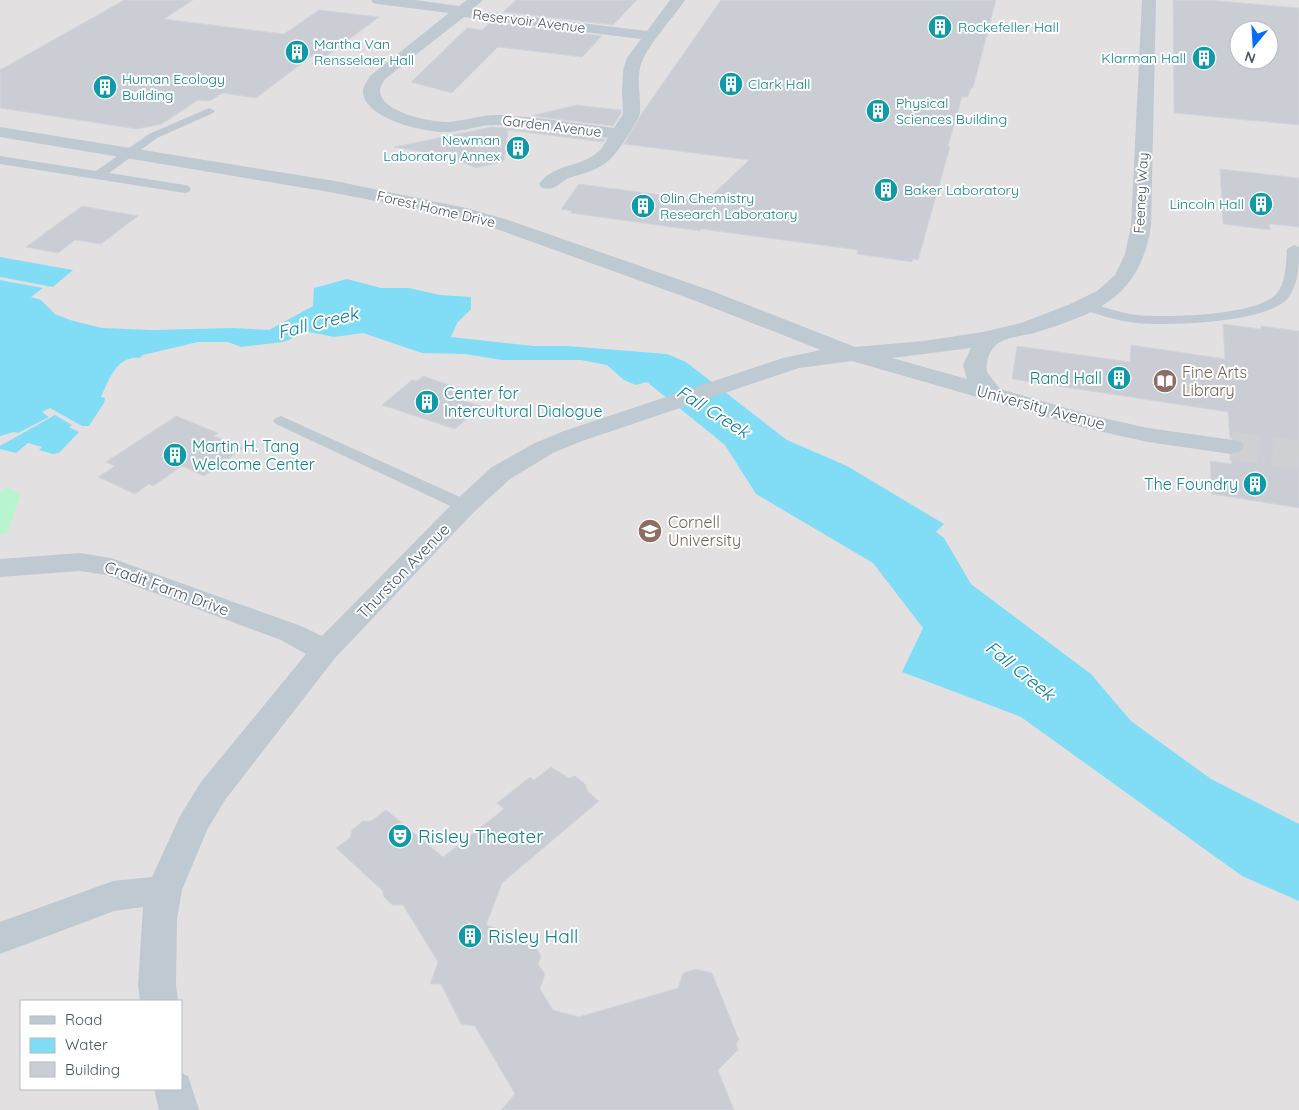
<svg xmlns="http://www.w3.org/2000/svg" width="1299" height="1110" font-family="Quicksand,sans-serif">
<rect width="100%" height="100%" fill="#f2efef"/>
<path fill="#e3e0e1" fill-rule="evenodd" d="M0 0H1299V1110H0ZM1239 30H1269V60H1239ZM21 1001H181V1089H21Z"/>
<polygon fill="#b9f4d0" points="7,487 21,495 7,533 0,535 0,492"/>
<g fill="#81ddf5">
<polygon points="0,257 73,270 53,287 0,277"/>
<path d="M347 279 381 288H409L440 295 471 297V309L457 323 451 337 534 346H567L667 354 686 362 787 440 847 466 944 524 936 532 944 538 971 584 1091 674 1131 721 1211 779 1299 824V901L1242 876 1021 717 902 672 923 628 873 563 756 494 725 445 647 382 636 385 624 380 607 365 581 360H502L465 354 422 353 363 333 334 337 309 332 283 342 241 347 228 342H198L143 355 140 358C117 355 109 380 101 397L105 398 104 403 89 426H82L50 408 42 412 49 417 18 433 14 432 0 436V280L43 288 31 297 41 300 55 314 70 320 102 328 152 330 233 328 269 330 313 306 314 288Z"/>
<polygon points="55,415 72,425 69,427 79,432 59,453 53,454 39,450 42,447 28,443 16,453 0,449 0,446"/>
</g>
<g fill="#caced4" stroke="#d2d5db" fill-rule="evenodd">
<polygon points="124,0 193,0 164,19 284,34 319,10 379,17 325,57 313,55 256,98 222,93 210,101 198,100 162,124 137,129 0,108 0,70"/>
<polygon points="516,0 637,0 613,25 503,12"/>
<polygon points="721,0 996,0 973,88 971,88 968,97 962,97 948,146 950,147 918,260 913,259 912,262 857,254 858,250 701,229 700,231 571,213 572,211 561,209 579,184 706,201 749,160 624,144 642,113"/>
<path d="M1173 0H1208L1299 8V125L1174 113ZM1239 30H1269V60H1239Z"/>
<polygon points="491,22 602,36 582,57 498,47 452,93 411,82 467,28 482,30"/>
<polygon points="576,105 621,110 621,113 613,126 531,116"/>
<polygon points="492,127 539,131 605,139 603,142 508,130 504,161 477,168 449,157 394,147"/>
<polygon points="1220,169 1299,178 1299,227 1269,224 1270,230 1223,224"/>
<polygon points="82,206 138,216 101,244 75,240 58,253 26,247"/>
<polygon points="1223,324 1261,329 1261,326 1299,331 1299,508 1212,494 1210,461 1232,464 1231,456 1241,453 1246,446 1240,439 1230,438 1228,412 1012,379 1017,346 1130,362 1131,345 1225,359"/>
<polygon points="423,376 470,392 460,400 481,406 455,429 382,405 412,380 417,381"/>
<polygon points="176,416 218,433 214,436 243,448 204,476 182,466 153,486 149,484 135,494 98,477 115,466 106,462"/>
<polygon points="551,767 569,778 575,776 585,784 588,792 599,801 502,883 486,925 514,933 526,944 535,944 541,956 538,964 545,974 540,989 553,1010 579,1017 678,988 683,973 696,969 712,973 739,1040 736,1044 738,1050 718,1070 734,1110 501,1110 515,1094 475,1026 461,1024 441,984 430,984 438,962 403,905 392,905 383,896 383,891 336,848 350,838 352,830 363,821 371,821 386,810 443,857 504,809 497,803 530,777 534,780"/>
</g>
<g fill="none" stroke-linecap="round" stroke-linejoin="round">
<polyline stroke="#cfd0d2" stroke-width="28" stroke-dasharray="28 14" stroke-linecap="butt" points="1231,446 1299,455"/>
<g fill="#bec9d2" fill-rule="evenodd">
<polygon points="209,108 215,111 213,113 157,138 109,173 185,185 189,186 191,189 189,192 185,193 0,164 0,156 96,171 149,134"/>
<path d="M1294 245 1299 247C1299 264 1299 284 1288 298 1268 323 1167 326 1136 323 1117 321 1098 314 1080 309L1078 306 1085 302C1102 306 1119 313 1137 315 1164 318 1260 316 1277 293 1286 282 1286 263 1287 249Z"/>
<polygon points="281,416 471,502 473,506 471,510 465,511 459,510 276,424 273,421 276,418"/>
</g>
<path fill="#bec9d2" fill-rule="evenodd" d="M371 0H415L459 6 467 0H483L472 10 647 31 670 0H685C673 18 652 40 643 59 635 76 641 94 640 112 640 118 633 126 630 132 611 162 607 167 572 177 560 180 557 192 542 188L539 184C554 163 581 168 599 151 603 148 605 142 608 138 571 133 535 127 498 125 481 124 465 131 449 132 426 133 362 119 363 90 364 85 368 80 370 76L449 13 378 4 373 3ZM464 17 641 39 627 58 623 70 622 93 623 114 614 128C576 123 538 117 500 115 482 114 465 121 447 122 430 122 378 112 380 89 381 86 383 82 385 79Z"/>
<g fill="#bec9d2" fill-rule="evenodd">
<path d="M1142 0H1156L1151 226C1140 296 1099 313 1037 332 1025 336 1010 336 1000 342 990 347 985 362 987 372L1000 389 1090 415 1148 428 1240 441 1244 446 1240 451 1231 454 1148 442 1085 428 852 361 799 368 582 441 553 453 510 479 474 512 335 658 225 800 207 830 182 890 177 919 176 985 178 1001H140L138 985 143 907 114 911 0 954V922L113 881 152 877 180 816 201 782 306 654 281 640 106 575 80 571 0 577V559L80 553 111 558 301 626 322 636 456 500 492 467 535 443 564 431 783 358 821 350 696 301 491 227 456 217 335 193 0 137V127L335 181 466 208 505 219 712 291 855 347 924 341 983 332 1021 323 1068 305 1097 291 1115 275 1125 254 1131 226ZM971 348 963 365 967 379 892 358Z"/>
<polygon points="181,1073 188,1076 199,1110 159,1110 154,1089 181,1089"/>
</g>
</g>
<defs>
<g id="building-disc" transform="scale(1.25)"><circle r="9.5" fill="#0f9aa8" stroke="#fff"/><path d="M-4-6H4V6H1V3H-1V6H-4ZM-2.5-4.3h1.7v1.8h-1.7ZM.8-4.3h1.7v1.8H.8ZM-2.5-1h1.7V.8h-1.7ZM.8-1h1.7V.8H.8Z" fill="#fff"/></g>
<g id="library-disc" transform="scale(1.25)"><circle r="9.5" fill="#8d6e63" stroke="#fff"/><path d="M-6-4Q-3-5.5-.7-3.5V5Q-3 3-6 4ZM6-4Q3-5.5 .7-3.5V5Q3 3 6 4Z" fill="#fff"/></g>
<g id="university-disc" transform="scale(1.25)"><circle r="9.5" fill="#8d6e63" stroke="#fff"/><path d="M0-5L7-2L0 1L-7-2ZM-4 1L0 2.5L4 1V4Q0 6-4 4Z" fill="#fff"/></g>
<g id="theatre-disc" transform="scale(1.25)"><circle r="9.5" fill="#0f9aa8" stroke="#fff"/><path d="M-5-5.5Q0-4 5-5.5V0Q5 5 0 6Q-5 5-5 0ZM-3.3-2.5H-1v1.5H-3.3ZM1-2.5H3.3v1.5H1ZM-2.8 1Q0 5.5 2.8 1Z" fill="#fff"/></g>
</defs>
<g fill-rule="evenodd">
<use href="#building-disc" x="940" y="27"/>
<use href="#building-disc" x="297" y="52"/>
<use href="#building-disc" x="1204" y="58"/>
<use href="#building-disc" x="731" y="84"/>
<use href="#building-disc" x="105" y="87"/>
<use href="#building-disc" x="878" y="111"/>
<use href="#building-disc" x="518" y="148"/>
<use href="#building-disc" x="886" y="190"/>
<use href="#building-disc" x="1261" y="204"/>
<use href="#building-disc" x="643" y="206"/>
<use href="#building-disc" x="1119" y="378"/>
<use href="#library-disc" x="1165" y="381"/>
<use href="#building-disc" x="427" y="402"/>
<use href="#building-disc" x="175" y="455"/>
<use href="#building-disc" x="1255" y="484"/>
<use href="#university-disc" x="650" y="531"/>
<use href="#theatre-disc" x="400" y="836"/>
<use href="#building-disc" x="470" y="936"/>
</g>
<g text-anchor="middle" stroke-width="4" stroke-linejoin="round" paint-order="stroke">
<g font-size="14" fill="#45525f" stroke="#fff">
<text transform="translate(529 21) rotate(7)" y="5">Reservoir Avenue</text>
<text transform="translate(552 126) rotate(7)" y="5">Garden Avenue</text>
<text transform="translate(1141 193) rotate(-87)" y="5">Feeney Way</text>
<text transform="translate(436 209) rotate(13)" y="5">Forest Home Drive</text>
</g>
<g font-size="14" fill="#0d838f" stroke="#fff" text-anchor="start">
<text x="958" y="32">Rockefeller Hall</text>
<text x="314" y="49">Martha Van<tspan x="314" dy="16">Rensselaer Hall</tspan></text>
<text x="1186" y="63" text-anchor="end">Klarman Hall</text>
<text x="122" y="84">Human Ecology<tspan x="122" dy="16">Building</tspan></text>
<text x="748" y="89">Clark Hall</text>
<text x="896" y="108">Physical<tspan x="896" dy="16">Sciences Building</tspan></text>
<text x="500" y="145" text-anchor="end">Newman<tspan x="500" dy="16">Laboratory Annex</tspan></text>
<text x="904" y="195">Baker Laboratory</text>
<text x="660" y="203">Olin Chemistry<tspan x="660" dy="16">Research Laboratory</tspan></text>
<text x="1244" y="209" text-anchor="end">Lincoln Hall</text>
</g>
<g font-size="16" fill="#785e54" stroke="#fff" text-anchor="start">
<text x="1182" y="378">Fine Arts<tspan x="1182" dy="18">Library</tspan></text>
<text x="668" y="528">Cornell<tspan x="668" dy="18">University</tspan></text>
</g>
<g font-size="16" fill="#0d838f" stroke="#fff" text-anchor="end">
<text x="1102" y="384">Rand Hall</text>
<text x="444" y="399" text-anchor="start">Center for<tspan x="444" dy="18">Intercultural Dialogue</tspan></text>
<text x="192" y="452" text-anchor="start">Martin H. Tang<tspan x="192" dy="18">Welcome Center</tspan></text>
<text x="1238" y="490">The Foundry</text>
</g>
<g font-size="16" fill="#45525f" stroke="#fff">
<text transform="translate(1041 407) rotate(15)" y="6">University Avenue</text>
<text transform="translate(403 571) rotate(-46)" y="6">Thurston Avenue</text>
<text transform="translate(167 588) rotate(20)" y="6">Cradit Farm Drive</text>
</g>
<g font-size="18" font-style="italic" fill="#037d9d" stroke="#fff">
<text transform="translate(318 323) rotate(-14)" y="6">Fall Creek</text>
<text transform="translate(713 412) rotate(32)" y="6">Fall Creek</text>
<text transform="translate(1020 671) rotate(39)" y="6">Fall Creek</text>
</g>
<g font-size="19" fill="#0d838f" stroke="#fff" text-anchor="start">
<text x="418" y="843">Risley Theater</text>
<text x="488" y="943">Risley Hall</text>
</g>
</g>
<rect x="20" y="1000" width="162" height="90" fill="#ffffff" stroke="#b5babf"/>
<rect x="30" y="1016" width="25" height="8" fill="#bec9d2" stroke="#b5babf"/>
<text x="65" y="1025" font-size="15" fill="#45525f">Road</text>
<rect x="30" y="1038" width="25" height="15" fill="#81ddf5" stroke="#b5babf"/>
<text x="65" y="1050" font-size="15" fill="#45525f">Water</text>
<rect x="30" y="1062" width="25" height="15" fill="#caced4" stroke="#b5babf"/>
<text x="65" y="1075" font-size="15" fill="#45525f">Building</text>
<g transform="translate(1254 45) rotate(198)"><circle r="24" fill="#ffffff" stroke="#b5babf"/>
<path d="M0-4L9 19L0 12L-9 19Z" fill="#066ef4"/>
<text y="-8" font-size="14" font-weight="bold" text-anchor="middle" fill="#45525f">N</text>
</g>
</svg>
